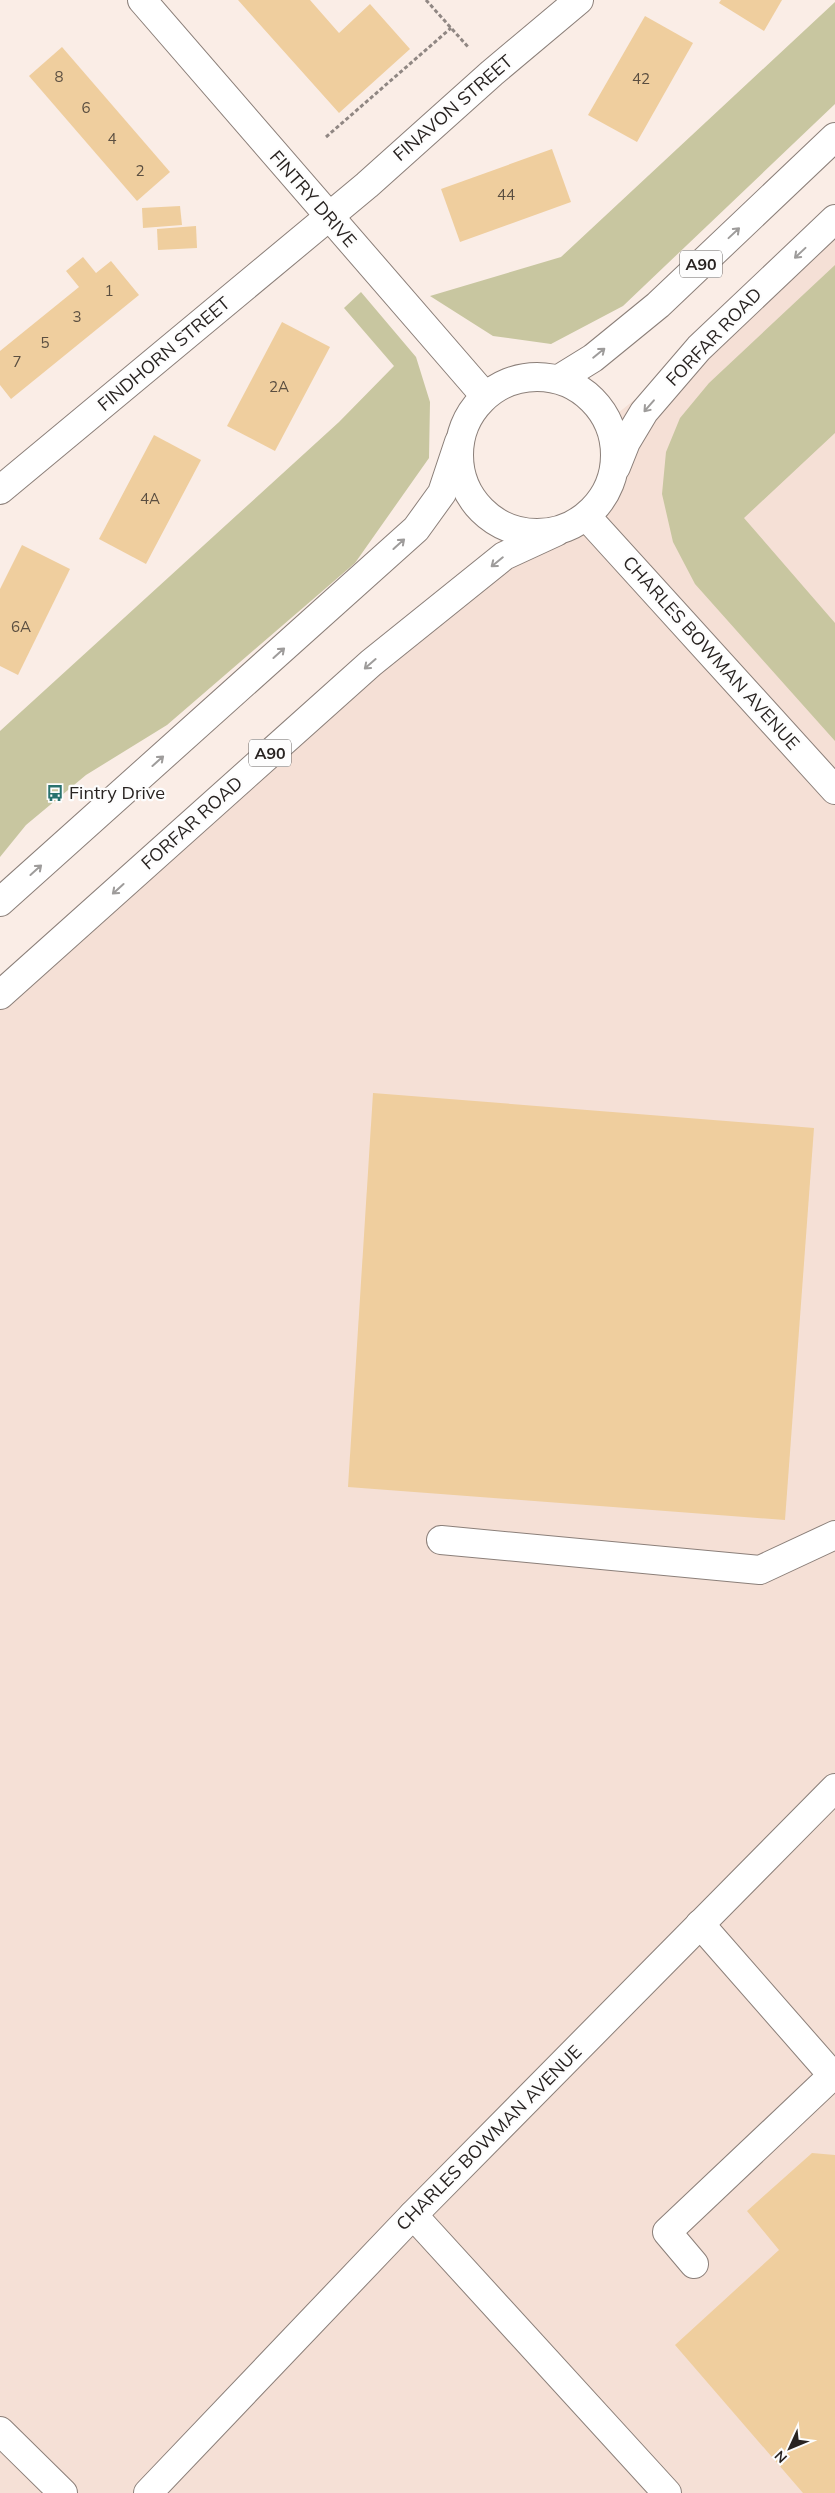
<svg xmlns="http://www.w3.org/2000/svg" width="835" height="2493" font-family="Mulish,sans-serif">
<rect width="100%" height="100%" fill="#faede6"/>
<polygon fill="#f5e0d6" points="835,219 835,2493 0,2493 0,992 511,530 556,532 615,471 608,421 699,348"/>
<g fill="#c8c6a0">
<polygon points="835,2 835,104 623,306 551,344 493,336 430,296 561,257"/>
<polygon points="835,265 835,433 744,518 835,623 835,741 695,584 673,542 662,494 666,452 680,418 709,383"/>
<polygon points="361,292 416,357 430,402 429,458 355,563 167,725 86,775 26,825 0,857 0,731 339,422 394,366 344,308"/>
</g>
<g fill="#efce9e">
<polygon points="238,0 310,0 339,33 370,4 410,49 339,113"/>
<polygon points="721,0 782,0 764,31 719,3"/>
<polygon points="645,16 693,43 637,142 588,115"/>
<polygon points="62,47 170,172 137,201 29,76"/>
<polygon points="552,149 571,202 460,242 441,189"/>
<polygon points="180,206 182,225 143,228 142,208"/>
<polygon points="196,226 197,248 158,250 157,229"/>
<polygon points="83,257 96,273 111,261 139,295 11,399 0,385 0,351 79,287 66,271"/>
<polygon points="282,322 330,347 275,451 227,426"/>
<polygon points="154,435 201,460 146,564 99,539"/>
<polygon points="22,545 70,569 18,675 0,666 0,589"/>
<polygon points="373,1093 814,1128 785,1520 348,1487"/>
<polygon points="812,2153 835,2155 835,2493 803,2493 675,2345 779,2250 747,2211"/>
</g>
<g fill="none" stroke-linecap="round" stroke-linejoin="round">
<g stroke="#8b7f79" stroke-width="30">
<g id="minor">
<polyline points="142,0 485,396"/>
<polyline points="0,490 367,185 492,73 579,0"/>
<polyline points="587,517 835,790"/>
<polyline points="441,1540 760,1570 835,1535"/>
<polyline points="700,1924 835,2078"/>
<polyline points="413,2215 667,2493"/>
<polyline points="694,2264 667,2232 833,2075"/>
<polyline points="0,2431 63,2493"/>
<polyline points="148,2493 413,2215 835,1788"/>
</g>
</g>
<g stroke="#8b7f79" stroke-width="30">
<g id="highway">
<circle cx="537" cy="455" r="78"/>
<polyline points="559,379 593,358 658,305 835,137"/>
<polyline points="616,467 626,442 644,412 699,348 835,219"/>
<polyline points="0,902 416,529 442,493 459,442"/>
<polyline points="0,995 371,663 504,556 556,532"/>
</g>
</g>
<g stroke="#908783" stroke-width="3" stroke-dasharray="4 2.5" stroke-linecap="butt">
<polyline points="426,0 469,48"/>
<polyline points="326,137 451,28"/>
</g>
<use href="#minor" stroke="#fff" stroke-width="28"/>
<use href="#highway" stroke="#fff" stroke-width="28"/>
</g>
<defs><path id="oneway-shaft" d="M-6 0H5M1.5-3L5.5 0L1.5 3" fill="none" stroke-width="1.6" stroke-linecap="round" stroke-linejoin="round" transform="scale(1.25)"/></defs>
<g stroke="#9e9c9b">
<use href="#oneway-shaft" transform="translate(734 233) rotate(-43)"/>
<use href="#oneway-shaft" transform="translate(800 253) rotate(137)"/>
<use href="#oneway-shaft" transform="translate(599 353) rotate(-39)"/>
<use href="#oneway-shaft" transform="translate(649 406) rotate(131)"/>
<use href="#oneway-shaft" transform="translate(399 544) rotate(-42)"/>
<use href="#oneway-shaft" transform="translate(497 562) rotate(141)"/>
<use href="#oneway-shaft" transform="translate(279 653) rotate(-42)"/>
<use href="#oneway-shaft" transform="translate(370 664) rotate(139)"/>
<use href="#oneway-shaft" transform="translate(158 761) rotate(-42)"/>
<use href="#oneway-shaft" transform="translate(36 870) rotate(-42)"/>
<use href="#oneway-shaft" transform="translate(118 889) rotate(138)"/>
</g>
<defs>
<g id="bus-bare" transform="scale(1.35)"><path d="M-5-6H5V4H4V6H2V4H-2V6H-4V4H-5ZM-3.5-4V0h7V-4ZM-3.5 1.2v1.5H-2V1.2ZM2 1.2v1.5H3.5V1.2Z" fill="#29726e" stroke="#fdfdfd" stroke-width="2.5" paint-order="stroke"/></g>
</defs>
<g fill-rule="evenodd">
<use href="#bus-bare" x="55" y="793"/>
</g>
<g text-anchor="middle" stroke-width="4.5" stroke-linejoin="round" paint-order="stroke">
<g font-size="15" fill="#5a4e40">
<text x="59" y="82">8</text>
<text x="641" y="84">42</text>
<text x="86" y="113">6</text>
<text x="112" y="144">4</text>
<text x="140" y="176">2</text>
<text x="506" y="200">44</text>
<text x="109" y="296">1</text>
<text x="77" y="322">3</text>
<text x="45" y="348">5</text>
<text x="17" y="367">7</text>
<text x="279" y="392">2A</text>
<text x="150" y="504">4A</text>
<text x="21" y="632">6A</text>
</g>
<g fill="#fdfdfd" stroke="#686463" stroke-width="1">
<rect x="680" y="250.5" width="42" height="27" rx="4"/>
<rect x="249" y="739.5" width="42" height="27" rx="4"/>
</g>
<g font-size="16" font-weight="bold" fill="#282321">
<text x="701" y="270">A90</text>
<text x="270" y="759">A90</text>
</g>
<g font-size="18" fill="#282321" stroke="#fdfdfd">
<text transform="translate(453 108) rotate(-41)" y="6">FINAVON STREET</text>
<text transform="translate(313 199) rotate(49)" y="6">FINTRY DRIVE</text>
<text transform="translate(714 337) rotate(-46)" y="6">FORFAR ROAD</text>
<text transform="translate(164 354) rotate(-40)" y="6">FINDHORN STREET</text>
<text transform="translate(711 653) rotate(48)" y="6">CHARLES BOWMAN AVENUE</text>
<text transform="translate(192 823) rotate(-42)" y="6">FORFAR ROAD</text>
<text transform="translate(489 2138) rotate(-45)" y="6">CHARLES BOWMAN AVENUE</text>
</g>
<g font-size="18" fill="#282321" stroke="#fdfdfd" text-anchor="start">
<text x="69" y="799">Fintry Drive</text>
</g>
</g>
<g transform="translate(790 2448) rotate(226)" stroke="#fdfdfd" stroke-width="4" paint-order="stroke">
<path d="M0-4L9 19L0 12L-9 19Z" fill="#282321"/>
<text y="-8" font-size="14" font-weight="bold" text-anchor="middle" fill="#282321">N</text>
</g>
</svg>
